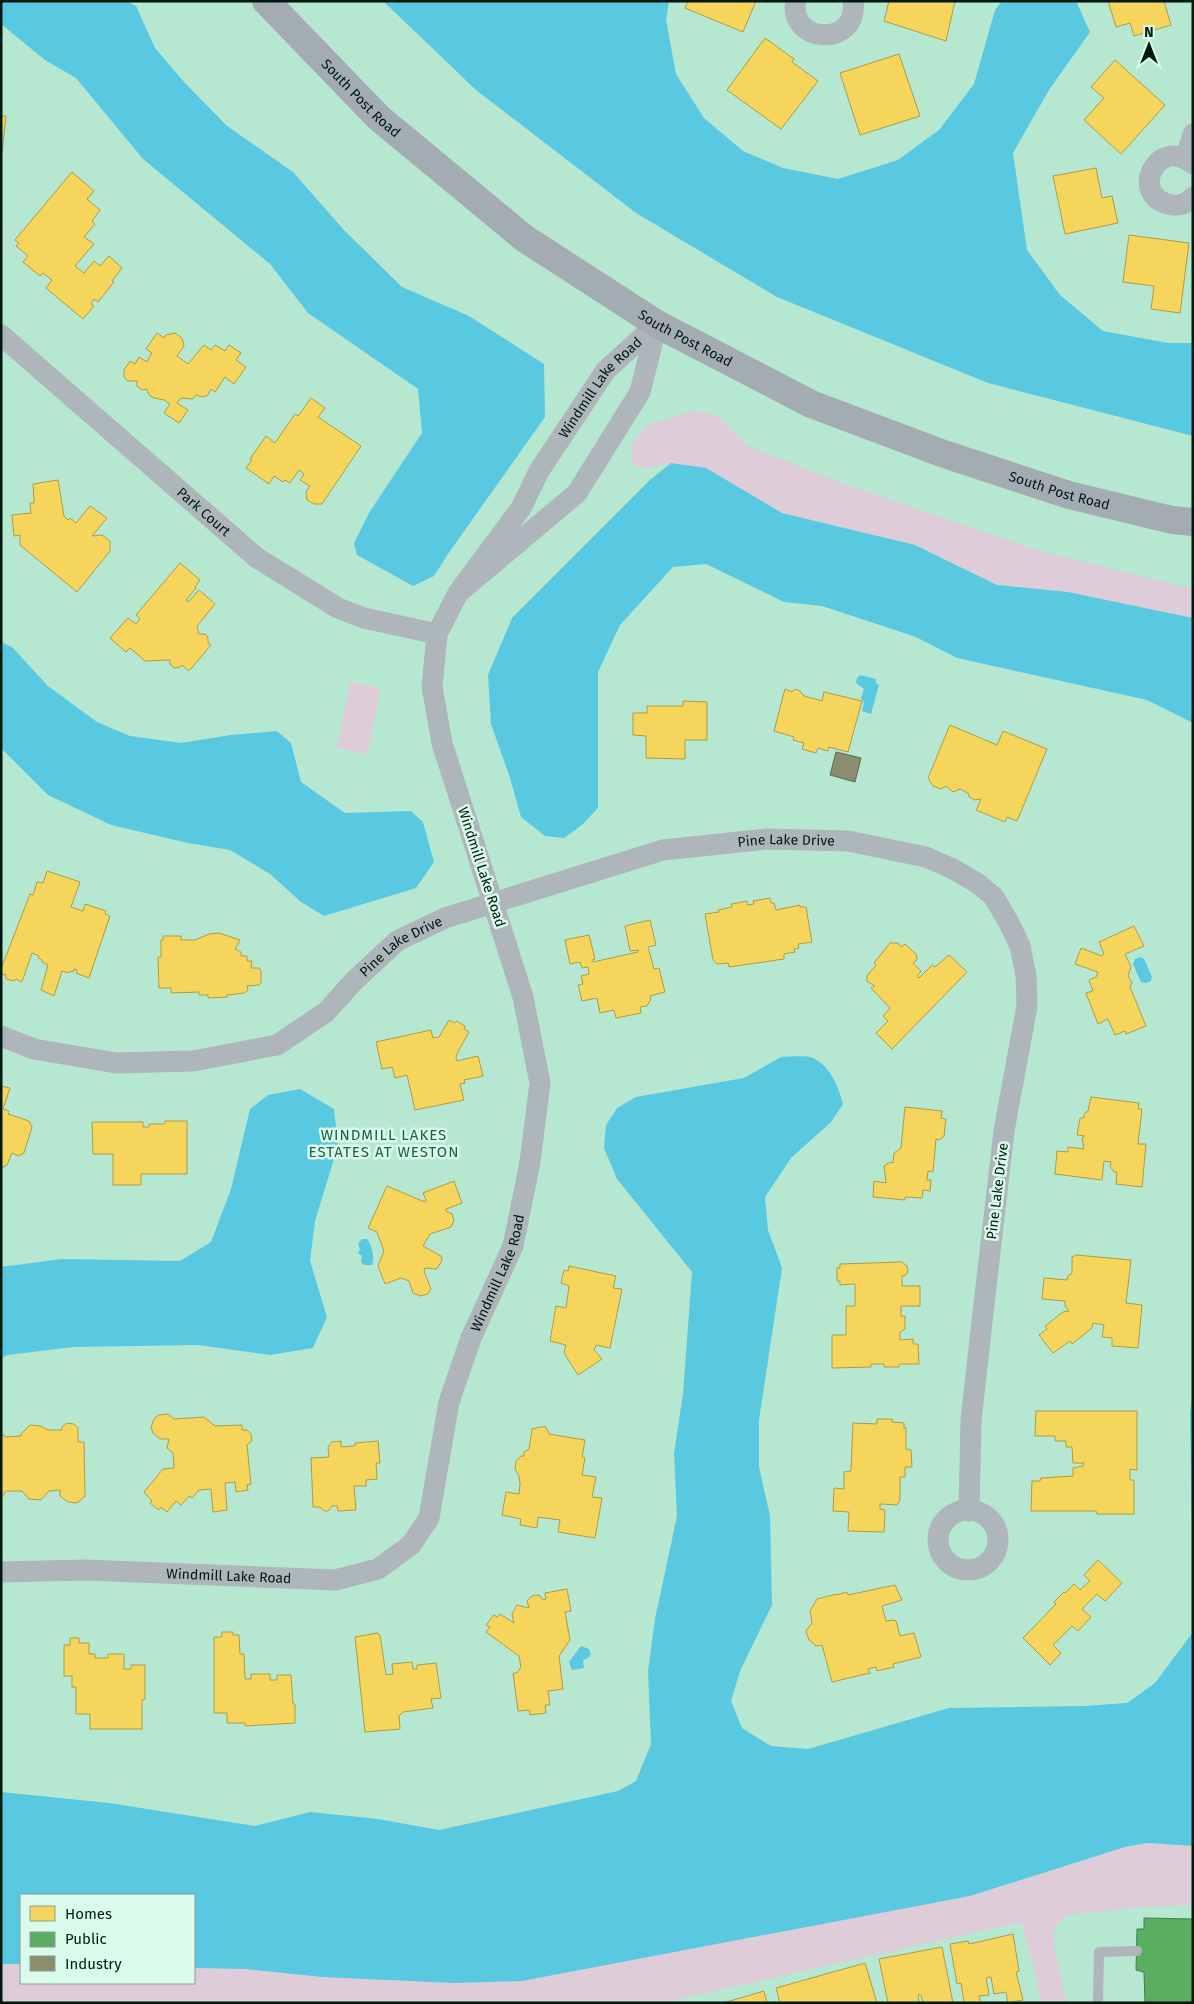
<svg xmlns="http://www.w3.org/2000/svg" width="1194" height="2004" font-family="'Fira Sans',sans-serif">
<rect width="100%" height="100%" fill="#b6e7d1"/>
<g fill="#decdd9">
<polygon points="695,410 719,417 748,446 828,478 1033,549 1193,589 1193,618 1068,592 997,585 915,545 782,513 706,468 671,463 648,468 637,468 632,461 631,445 648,425"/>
<polygon points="350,682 380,688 368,754 337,748"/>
<polygon points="1148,1843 1193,1846 1193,1905 1144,1907 1068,1915 1055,1927 1053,1942 1067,2003 1042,2003 1022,1922 660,2003 1,2003 1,1964 21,1964 21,1983 194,1983 194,1968 245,1969 970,1896 1125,1847"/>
</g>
<g fill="#59c9e2">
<polygon points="1,1 127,1 136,6 155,48 185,83 227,126 293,172 343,229 402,287 469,316 544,364 545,417 448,554 434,576 413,586 357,555 354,543 369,513 422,433 418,389 308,313 270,264 143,159 76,78 45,60 1,24"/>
<polygon points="383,1 669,1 666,20 676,74 704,118 743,151 783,168 838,179 898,160 939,130 974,84 995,10 1002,1 1076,1 1090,32 1049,90 1013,153 1027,250 1060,295 1103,331 1168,343 1193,343 1193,436 988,383 777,297 636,213 476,90"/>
<polygon points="671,463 706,468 782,513 915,545 997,585 1068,592 1193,618 1193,723 1147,700 957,658 916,637 822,606 784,602 706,564 673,567 620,625 598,672 598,808 582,825 564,838 545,836 521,817 510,778 491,724 488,675 512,618 650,480"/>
<polygon points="1,642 12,647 48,686 97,722 130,736 181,743 231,735 277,731 291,743 301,782 345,813 411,811 423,822 434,862 416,888 324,916 301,902 270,874 230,850 188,843 111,825 48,795 1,748"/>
<polygon points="860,675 876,679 876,683 879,685 871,714 862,711 864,703 861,698 864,689 856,683 857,678"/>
<polygon points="1140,957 1144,959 1152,977 1151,981 1146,983 1141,982 1133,964 1135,959"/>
<path d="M781 1057C789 1057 805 1055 813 1058 831 1067 838 1086 843 1104L831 1122 791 1158 765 1197 768 1230 782 1268 759 1420V1467L770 1516 772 1605 740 1671 731 1701 742 1728 771 1746 808 1749 949 1708 1084 1706 1127 1703 1155 1683 1193 1632V1846L1148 1843 1125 1847 970 1896 522 1981 453 1983 322 1977 245 1969 194 1968V1895H21V1964H1V1792L109 1803 255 1826 310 1812 378 1819 439 1830 618 1791 636 1781 651 1744 648 1671 655 1619 677 1516 674 1453 683 1394 692 1272 617 1179 604 1148 606 1125 617 1108 636 1097 744 1078Z"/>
<polygon points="300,1089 334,1109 338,1146 315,1221 310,1261 327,1317 313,1348 270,1355 198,1345 73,1347 8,1355 1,1358 1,1267 62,1259 180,1261 211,1242 231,1189 250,1109 268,1095"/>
<path d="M362 1239H367C372 1245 375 1258 372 1265H364L361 1262 362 1256 358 1253 360 1249 358 1244Z"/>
<polygon points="1193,1388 1193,1593 1190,1413"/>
<polygon points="581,1646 589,1649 591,1654 588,1658 583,1660 584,1668 572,1670 569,1662"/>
</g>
<g fill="#f6d55c" stroke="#ac9d45">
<polygon points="688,1 756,1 743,32 685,8"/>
<polygon points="889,1 955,1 946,41 884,21"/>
<polygon points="1108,1 1164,1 1171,25 1134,36 1130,23 1116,27"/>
<polygon points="765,38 794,59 792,62 818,81 781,129 727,90"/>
<polygon points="899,54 920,116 860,135 840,73"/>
<polygon points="1115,60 1165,105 1121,154 1084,120 1104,98 1091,87"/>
<polygon points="1,116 6,116 1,162"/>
<polygon points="1096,168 1102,198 1112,196 1118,223 1065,234 1053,176"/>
<polygon points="72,172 94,191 87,199 100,210 92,221 95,224 84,237 94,244 75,266 84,273 94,261 100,266 109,256 122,268 112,281 114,282 98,302 94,299 91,304 94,306 83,319 46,288 52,280 43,273 40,276 23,262 28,256 16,246 19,243 15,240"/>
<polygon points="1129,235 1189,243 1180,313 1151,309 1154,286 1123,282"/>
<polygon points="157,333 164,338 166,335 175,333 182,338 184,346 177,356 188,364 204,345 211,350 215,345 225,351 229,345 241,353 236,360 246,367 234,384 225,377 215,392 211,389 207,396 201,397 196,395 193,399 181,398 177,403 188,410 179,423 164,413 170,404 164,400 154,398 149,395 147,389 142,390 137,386 137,381 128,381 124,377 124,370 130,361 135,364 139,357 147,362 152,353 146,349"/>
<polygon points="311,398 325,408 318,417 361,446 322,504 314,504 307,500 306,492 310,486 300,480 304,474 299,470 290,483 285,480 283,482 274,476 269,484 246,468 252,460 250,459 266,436 275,443 295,414 298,416"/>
<polygon points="58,480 64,516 68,520 70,518 76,523 90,506 107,518 92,536 102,535 110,541 110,551 77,592 20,545 20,535 14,536 12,515 31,513 30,503 34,503 33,484"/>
<polygon points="180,563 200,580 195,587 196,588 186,600 188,602 199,590 215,604 197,626 199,634 205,634 208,637 208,643 211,645 189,671 182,665 180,667 174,668 170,664 170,660 145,661 130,648 126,652 110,638 128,618 136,624 140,619 136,615"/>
<polygon points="785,689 792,692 795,689 800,691 804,696 822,701 824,692 862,701 848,752 829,747 828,751 818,748 816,753 802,749 804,743 793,740 794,737 774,731"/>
<polygon points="683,701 707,702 707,740 685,740 685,759 646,758 646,736 633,735 633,713 647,713 647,706 683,706"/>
<polygon points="950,725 997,745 1003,731 1047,749 1017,821 1007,817 1005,822 976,810 981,799 975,800 969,797 968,793 960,789 953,792 946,786 941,789 933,786 928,778"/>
<polygon points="47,871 80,882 71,907 83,911 85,904 106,911 105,914 110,916 89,978 76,973 77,970 74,969 73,972 70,971 69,973 62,971 54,996 41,990 48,965 42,962 42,960 38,958 39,956 32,953 22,982 16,979 14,981 6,979 6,975 1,974 1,969 30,894 33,895 37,882 43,883"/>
<polygon points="770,898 771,903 774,903 776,910 800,905 800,907 806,907 812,942 798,944 799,948 794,949 795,952 784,954 784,959 729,967 728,963 717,964 713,960 705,914 719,912 718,910 732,907 731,904 747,901 747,905 754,904 753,901"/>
<polygon points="650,920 656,945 648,947 654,969 659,968 665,992 650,996 651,999 647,1006 640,1007 641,1013 616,1018 614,1010 600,1013 597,998 582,1001 578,985 583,984 581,976 589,974 588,967 582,968 580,962 570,964 565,940 589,935 595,959 592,960 593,962 638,952 638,950 630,951 625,926"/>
<polygon points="1134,926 1144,946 1125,954 1131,967 1128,976 1132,982 1130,987 1146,1026 1126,1034 1125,1031 1115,1035 1108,1019 1098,1024 1086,993 1093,991 1089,980 1096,977 1098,972 1075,964 1081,948 1102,956 1104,954 1099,942"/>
<polygon points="219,933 240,940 235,949 241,952 241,956 247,956 247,961 252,961 251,968 259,968 261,972 261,983 259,985 247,986 248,990 244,993 227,995 227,997 208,998 208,995 199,995 199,992 171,993 171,988 159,988 158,957 161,957 161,940 163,940 163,936 181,936 181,940 195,940 209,934"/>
<polygon points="890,943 898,943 901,947 905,944 916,954 917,960 913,963 921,971 917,976 919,978 932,965 935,967 949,955 967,972 892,1049 876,1033 888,1021 883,1016 890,1008 871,988 875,986 867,981 867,976 876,965 874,963"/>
<polygon points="449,1020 455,1023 457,1021 465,1026 464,1029 469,1032 460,1048 456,1057 457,1061 478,1056 483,1076 464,1080 465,1083 460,1084 464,1100 415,1110 407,1075 395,1078 392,1067 382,1069 376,1042 431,1030 433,1038 439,1037"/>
<polygon points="1,1086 10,1088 3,1109 9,1111 8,1114 29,1121 32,1127 24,1153 18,1156 12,1153 7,1165 1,1168"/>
<polygon points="1091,1097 1139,1103 1138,1109 1142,1109 1138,1144 1146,1144 1142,1187 1116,1184 1117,1172 1114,1172 1110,1166 1111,1162 1104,1161 1102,1180 1055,1174 1057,1151 1068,1152 1068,1147 1084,1149 1082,1138 1085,1136 1077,1135 1080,1118 1084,1118 1084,1114 1088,1111"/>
<polygon points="905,1107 942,1111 941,1118 946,1119 944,1136 940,1140 936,1139 933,1172 928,1171 927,1180 931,1180 930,1191 923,1190 922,1198 905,1197 905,1200 873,1197 874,1181 886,1183 884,1166 890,1162 893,1163 894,1153 901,1148"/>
<polygon points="165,1121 187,1121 187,1174 141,1174 141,1185 113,1185 113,1154 93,1154 92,1122 143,1122 143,1127 149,1127 149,1124 165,1124"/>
<polygon points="454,1181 462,1203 446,1209 446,1211 452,1214 454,1220 451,1227 430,1234 423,1246 441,1256 442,1260 437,1269 425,1268 424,1271 431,1289 428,1294 420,1296 413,1293 409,1281 401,1278 385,1284 378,1266 384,1251 377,1232 368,1228 387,1186 425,1202 426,1200 423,1193"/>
<polygon points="1076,1255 1131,1260 1126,1303 1142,1305 1138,1348 1112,1346 1112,1338 1102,1337 1104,1325 1093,1323 1092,1328 1072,1344 1070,1341 1053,1353 1039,1335 1047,1329 1045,1326 1063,1312 1069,1311 1065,1306 1065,1301 1042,1299 1044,1278 1067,1280 1068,1276 1072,1273 1072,1257"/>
<polygon points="902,1262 907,1266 908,1271 906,1275 902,1276 902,1286 920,1286 920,1306 901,1306 901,1316 905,1316 905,1329 900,1332 900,1340 913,1339 913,1344 918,1344 919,1364 899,1364 899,1367 884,1367 884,1364 871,1364 871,1367 832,1368 832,1335 846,1335 846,1306 855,1306 855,1284 840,1285 840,1281 837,1281 837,1268 840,1268 840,1264"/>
<polygon points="569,1266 616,1276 613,1288 622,1289 610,1348 596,1345 594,1350 602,1359 578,1375 564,1353 566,1345 550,1341 556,1306 566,1308 569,1286 561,1283 564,1270 568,1271"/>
<polygon points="1036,1411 1137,1411 1137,1470 1130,1469 1130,1480 1134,1480 1134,1514 1097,1514 1096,1511 1031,1511 1032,1481 1040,1481 1041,1478 1073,1476 1073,1468 1083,1466 1084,1463 1073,1463 1072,1447 1066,1447 1066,1441 1055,1441 1055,1436 1035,1436"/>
<polygon points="168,1414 174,1419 204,1417 215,1426 242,1425 242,1430 247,1430 251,1434 252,1441 247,1445 251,1484 247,1485 248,1490 236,1492 235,1482 225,1483 227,1510 213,1512 211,1489 199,1490 192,1498 189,1496 181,1505 176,1501 167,1512 161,1507 159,1510 150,1503 152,1501 144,1492 163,1469 174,1468 173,1453 167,1448 169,1439 160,1439 153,1433 151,1427 154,1419 159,1415"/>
<polygon points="877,1419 892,1419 892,1422 904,1423 904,1428 906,1428 906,1449 911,1450 912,1467 905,1467 905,1477 900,1477 900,1500 897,1505 880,1504 880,1509 885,1510 884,1532 848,1531 849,1512 833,1511 834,1488 844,1489 844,1472 851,1471 853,1423 877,1424"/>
<polygon points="67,1423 74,1424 78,1428 78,1442 84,1442 85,1496 77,1503 68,1502 60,1496 60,1490 49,1491 41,1500 29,1499 22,1491 6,1491 1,1499 1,1433 6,1437 21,1436 21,1434 30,1425 41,1426 48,1430 62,1430 62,1427"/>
<polygon points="540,1427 546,1427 549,1434 585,1440 582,1457 585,1458 582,1475 596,1477 592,1497 602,1498 595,1538 558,1532 560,1520 538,1517 537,1528 520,1525 521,1519 502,1515 506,1492 519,1494 520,1484 519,1476 515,1469 516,1461 521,1456 524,1456 524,1452 529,1449 532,1429"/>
<polygon points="341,1441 341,1447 355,1446 355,1443 378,1441 380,1463 376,1463 377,1479 366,1480 366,1486 354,1486 356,1510 338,1511 337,1506 332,1506 328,1511 324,1511 320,1507 313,1507 311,1458 329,1457 328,1447 332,1442"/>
<polygon points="1098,1560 1122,1583 1105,1601 1097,1594 1082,1609 1091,1617 1078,1631 1072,1626 1053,1645 1061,1653 1050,1665 1023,1638 1056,1604 1054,1602 1064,1592 1065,1593 1074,1584 1080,1590 1090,1581 1084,1575"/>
<polygon points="895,1585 902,1600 882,1606 886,1621 892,1620 896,1621 900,1636 914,1633 921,1657 893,1664 894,1667 877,1671 876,1667 868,1669 870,1673 832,1682 822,1645 816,1646 809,1640 806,1631 812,1623 810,1611 817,1599 837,1594 837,1595 847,1592 848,1595"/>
<polygon points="567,1589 571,1611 565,1612 570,1640 559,1656 563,1689 548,1691 550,1705 545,1705 546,1713 530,1715 529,1710 518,1711 513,1673 517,1673 521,1667 519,1656 486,1632 490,1627 486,1625 494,1615 497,1617 500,1614 514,1623 512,1614 517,1605 529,1608 527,1601 532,1596 539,1595 543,1600 546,1599 545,1593"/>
<polygon points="222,1632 233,1632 233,1635 239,1635 240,1654 244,1654 245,1679 251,1679 251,1674 270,1674 270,1680 277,1680 277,1675 291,1675 293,1704 295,1704 295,1723 245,1726 245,1723 227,1723 227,1713 214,1713 214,1637 222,1637"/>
<polygon points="377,1633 380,1635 386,1675 393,1674 392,1664 412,1662 413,1669 417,1669 417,1665 436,1663 441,1698 431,1699 433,1708 403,1712 399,1716 400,1729 365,1732 355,1637"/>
<polygon points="70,1638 79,1638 79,1643 89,1643 89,1654 95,1654 95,1658 108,1658 108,1654 124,1654 124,1669 131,1669 131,1665 145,1665 145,1699 142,1700 142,1729 90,1729 90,1714 76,1714 76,1687 72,1687 72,1676 64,1676 64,1645 70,1645"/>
<polygon points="1013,1934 1019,1971 1016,1972 1023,2000 1008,2003 1006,1992 994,1994 991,1977 986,1978 989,1995 979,1996 981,2003 964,2003 961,1983 957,1984 950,1944 968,1941 969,1944"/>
<polygon points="942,1947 953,2003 923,2003 921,1995 918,1995 919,2003 888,2003 879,1959"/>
<polygon points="865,1963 877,2003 780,2003 776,1988"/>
<polygon points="764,1991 767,2003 723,2003"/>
</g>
<polygon fill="#5aae61" stroke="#3f8148" points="1144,1918 1193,1919 1193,2003 1145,2003 1144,1972 1136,1970 1137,1929 1144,1929"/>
<polygon fill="#8c8c6e" stroke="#626a52" points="836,752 861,758 855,782 830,775"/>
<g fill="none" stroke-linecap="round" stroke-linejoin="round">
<polyline stroke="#aeb5bb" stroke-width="10" points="1098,2003 1099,1952 1137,1951"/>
<g stroke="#aeb5bb" stroke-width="21">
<path d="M796 1C787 43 859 49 853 1"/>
<polyline points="1186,159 1193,134"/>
<path d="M1193 164C1158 135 1129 193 1168 204 1177 207 1187 204 1193 197"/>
<path id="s1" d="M1 335 257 558 338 608 364 618 437 634"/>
<path id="s2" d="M1 1036 34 1049 116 1063 193 1061 277 1045 326 1012 354 981 397 941 445 918 663 850 767 839 848 841 926 857 953 869 977 883 994 897 1009 923 1020 946 1026 976 1027 1006 1004 1131 983 1313 971 1420 969 1511"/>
<circle cx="968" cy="1540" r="30"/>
<path id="s3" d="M1 1572 85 1570 335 1580 378 1569 411 1545 429 1518 449 1402 471 1338 513 1246 530 1162 540 1083 523 997 442 743 432 687 437 634 458 593 521 508 539 471 606 370 657 324 640 392 577 493 458 593"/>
</g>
<path stroke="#a4acb3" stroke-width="28" id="s4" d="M266 1 379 118 524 238 657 324 811 404 944 454 1069 495 1172 520 1193 522"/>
</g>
<g text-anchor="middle" stroke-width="5" stroke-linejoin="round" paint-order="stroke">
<g font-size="14" fill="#00190f" stroke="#dafbeb">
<text dy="5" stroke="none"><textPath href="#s4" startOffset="136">South Post Road</textPath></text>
<text dy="5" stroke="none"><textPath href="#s4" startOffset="541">South Post Road</textPath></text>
<text dy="5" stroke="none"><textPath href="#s3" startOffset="1665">Windmill Lake Road</textPath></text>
<text dy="5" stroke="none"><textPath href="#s4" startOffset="946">South Post Road</textPath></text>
<text dy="5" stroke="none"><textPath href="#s1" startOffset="269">Park Court</textPath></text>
<text dy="5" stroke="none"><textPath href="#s2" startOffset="846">Pine Lake Drive</textPath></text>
<text transform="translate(482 867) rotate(72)" y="5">Windmill Lake Road</text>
<text dy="5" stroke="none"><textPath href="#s2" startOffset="441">Pine Lake Drive</textPath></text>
<text transform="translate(997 1191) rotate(-83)" y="5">Pine Lake Drive</text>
<text dy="5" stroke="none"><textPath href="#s3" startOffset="708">Windmill Lake Road</textPath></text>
<text dy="5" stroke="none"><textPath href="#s3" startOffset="228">Windmill Lake Road</textPath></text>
</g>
<g font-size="15" letter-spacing="1" fill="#1a6148" stroke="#dafbeb">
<text x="384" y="1140">WINDMILL LAKES<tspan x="384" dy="17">ESTATES AT WESTON</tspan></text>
</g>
</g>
<rect width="1194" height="2004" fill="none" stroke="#00190f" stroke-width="5"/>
<rect x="20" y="1894" width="175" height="90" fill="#dafbeb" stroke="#83a193"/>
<rect x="30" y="1906" width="25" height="15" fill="#f6d55c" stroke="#83a193"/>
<text x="65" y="1919" font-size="15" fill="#00190f">Homes</text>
<rect x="30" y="1932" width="25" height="15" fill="#5aae61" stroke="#83a193"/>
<text x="65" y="1944" font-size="15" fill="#00190f">Public</text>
<rect x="30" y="1956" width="25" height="15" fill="#8c8c6e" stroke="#83a193"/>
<text x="65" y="1969" font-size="15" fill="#00190f">Industry</text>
<g transform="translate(1149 45)" stroke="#dafbeb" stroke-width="4" paint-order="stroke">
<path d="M0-4L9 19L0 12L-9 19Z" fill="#00190f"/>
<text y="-8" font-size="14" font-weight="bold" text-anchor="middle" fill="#00190f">N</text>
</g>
</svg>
